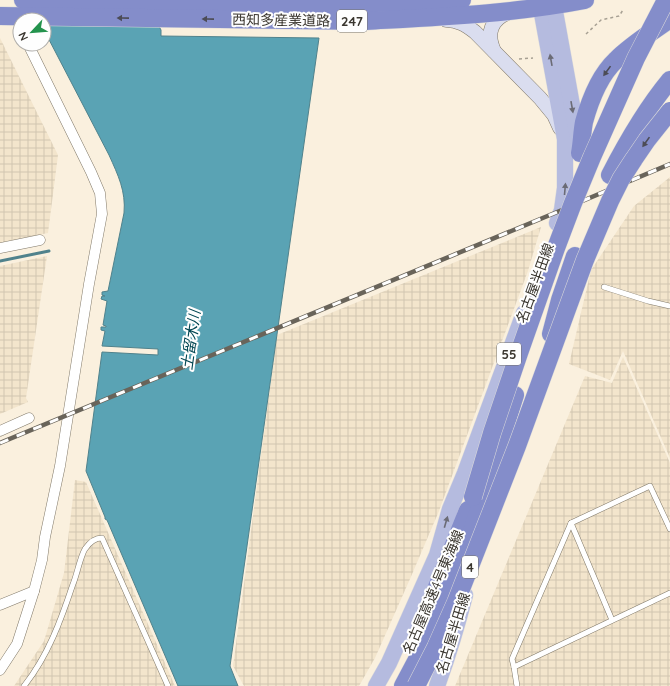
<svg xmlns="http://www.w3.org/2000/svg" width="670" height="686" font-family="Quicksand,'Noto Sans JP',sans-serif">
<defs>
<pattern id="industrial-grid" width="8" height="8" patternUnits="userSpaceOnUse"><rect width="8" height="8" fill="#f3e5cc"/><path d="M0 4h8M4 0v8" fill="none" stroke="#d1c5b0"/></pattern>
</defs>
<rect width="100%" height="100%" fill="#faf0de"/>
<g fill="url(#industrial-grid)">
<polygon points="0,38 58,155 48,233 0,243"/>
<polygon points="670,177 670,458 623,351 610,380 569,364 591,270 634,206"/>
<polygon points="541,227 528,271 439,511 410,579 375,658 359,686 244,686 233,666 277,335"/>
<polygon points="47,256 26,398 28,402 0,414 0,266"/>
<polygon points="623,357 670,463 670,686 455,686 585,376 612,383"/>
<polygon points="75,480 86,482 175,686 14,686 44,641 64,573"/>
</g>
<path fill="#5aa3b4" stroke="#50828c" d="M145 0 161 30V36L319 38 230 666 238 686H178L107 520 105 519V517L86 471 102 352 158 355V349L102 346 105 331 101 330V327H106V326L103 325 107 301 101 299 102 296H105L102 295V292L108 291 124 213C126 191 118 175 109 155L44 30V20Z"/>
<g fill="none" stroke-linecap="round" stroke-linejoin="round">
<polyline stroke="#50828c" stroke-width="3" points="0,261 49,251"/>
<g stroke="#817969" stroke-width="6">
<g id="lane">
<polyline points="604,287 648,301 670,306"/>
<polyline points="612,620 571,523 650,486 670,529"/>
<polyline points="514,667 512,659 571,523"/>
<path d="M24 686C48 656 61 620 73 584 77 575 80 557 85 549 89 543 95 538 102 538L168 686"/>
<polyline points="517,686 514,667 670,593"/>
</g>
</g>
<g stroke="#817969" stroke-width="11">
<g id="street">
<polyline points="0,248 40,240"/>
<polyline points="0,431 29,418"/>
<polyline points="0,605 34,591"/>
<polyline points="0,670 17,644 34,591 42,560 45,537 60,466 89,284 102,214 100,193 91,172 28,44"/>
</g>
</g>
<g stroke="#817969" stroke-width="15">
<g id="secondary">
<path d="M446 20C458 20 466 25 475 32L540 98 554 115 560 128"/>
<path d="M494 51C486 33 491 19 510 12"/>
</g>
</g>
<g stroke="#dcdbda" stroke-width="17">
<g id="primary">
<polyline points="542,0 541,8 565,139 565,188 562,210 557,223"/>
<polyline points="551,0 554,6 579,144"/>
<polyline points="376,686 389,663 437,555 450,509 465,473 524,313"/>
<path d="M437 686C448 656 457 626 465 595"/>
</g>
</g>
<g stroke="#dcdbda" stroke-width="19">
<g id="highway">
<path d="M23 0C169 3 316 7 462 0"/>
<path d="M0 16 366 21C438 17 513 14 585 0"/>
<path d="M580 153C582 143 582 132 584 122 590 100 599 76 616 60 632 44 652 32 670 19"/>
<path d="M610 175C627 142 646 109 670 80"/>
<polyline points="551,334 560,300 575,256"/>
<polyline points="435,592 468,510"/>
<polyline points="403,686 421,652 466,550 515,395"/>
</g>
</g>
<g stroke="#a7a093" stroke-width="1.5" stroke-dasharray="3 3" stroke-linecap="butt">
<polyline points="586,34 601,20 619,16 623,10"/>
<polyline points="519,59 533,58"/>
</g>
<use href="#lane" stroke="#fff" stroke-width="5"/>
<use href="#street" stroke="#fff" stroke-width="10"/>
<use href="#secondary" stroke="#daddef" stroke-width="14"/>
<use href="#primary" stroke="#b5bbdf" stroke-width="16"/>
<use href="#highway" stroke="#848dca" stroke-width="18"/>
<g stroke="#69645a" stroke-width="4.5">
<polyline id="rail" points="0,443 562,210 580,202 670,164"/>
</g>
<use href="#rail" stroke="#fefefe" stroke-width="3" stroke-dasharray="9" stroke-linecap="butt"/>
<g stroke="#dcdbda" stroke-width="19" stroke-linecap="butt">
<g id="highway-bridge">
<polyline points="473,497 492,433 519,353 556,248 573,203 592,157 636,58 666,0"/>
<polyline points="416,686 436,647 456,602 517,446 585,260 610,201 621,179 634,159 647,140 670,111"/>
</g>
</g>
<use href="#highway-bridge" stroke="#848dca" stroke-width="18"/>
</g>
<defs><path id="oneway-solid" d="M-6-.8H1V-3.2L6.5 0L1 3.2V.8H-6Z"/></defs>
<g fill="#4c4c56">
<use href="#oneway-solid" transform="translate(123 18) rotate(-179)"/>
<use href="#oneway-solid" transform="translate(208 19) rotate(-179)"/>
<use href="#oneway-solid" transform="translate(607 71) rotate(126)"/>
<use href="#oneway-solid" transform="translate(646 142) rotate(125)"/>
</g>
<g fill="#6b6b75">
<use href="#oneway-solid" transform="translate(551 60) rotate(-100)"/>
<use href="#oneway-solid" transform="translate(572 107) rotate(80)"/>
<use href="#oneway-solid" transform="translate(565 189) rotate(-85)"/>
<use href="#oneway-solid" transform="translate(446 522) rotate(-74)"/>
</g>
<g text-anchor="middle" stroke-width="4" stroke-linejoin="round" paint-order="stroke">
<g fill="#fefefe" stroke="#75726d" stroke-width="1">
<rect x="337" y="10" width="30" height="22" rx="3"/>
<rect x="497" y="343" width="24" height="22" rx="3"/>
<rect x="462" y="556" width="16" height="22" rx="3"/>
</g>
<g font-size="13" font-weight="bold" fill="#3a362f">
<text x="352" y="26">247</text>
<text x="509" y="359">55</text>
<text x="470" y="572">4</text>
</g>
<g font-size="14" fill="#3a362f" stroke="#fefefe">
<text transform="translate(281 20) rotate(1)" y="5">西知多産業道路</text>
<text transform="translate(535 283) rotate(-70)" y="5">名古屋半田線</text>
<text transform="translate(433 592) rotate(-67)" y="5">名古屋高速4号東海線</text>
<text transform="translate(453 633) rotate(-73)" y="5">名古屋半田線</text>
</g>
<g font-size="15" font-style="italic" fill="#004551" stroke="#fefefe">
<text transform="translate(191 340) rotate(-82)" y="5">土留木川</text>
</g>
</g>
<g transform="translate(32 32) rotate(244)"><circle r="19" fill="#fefefe" stroke="#b0aeab"/>
<path d="M0-3L7 15L0 10L-7 15Z" fill="#24934d"/>
<text y="-6" font-size="11" font-weight="bold" text-anchor="middle" fill="#3a362f">N</text>
</g>
</svg>
